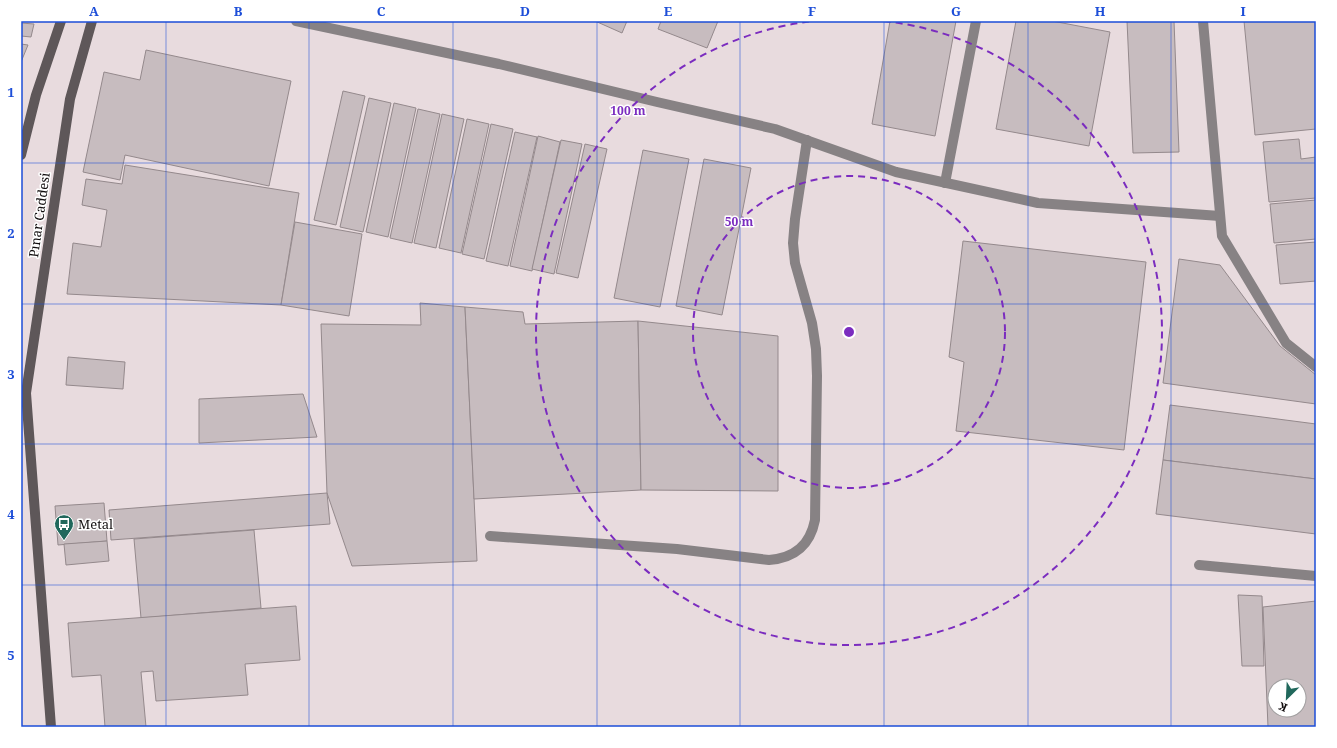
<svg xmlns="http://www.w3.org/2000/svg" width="1337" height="748" font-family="'Noto Serif',serif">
<rect width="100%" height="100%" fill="#e8dbde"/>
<g fill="#c7bcbf" stroke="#94898c" fill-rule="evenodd">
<polygon points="595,21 627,21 622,33"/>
<polygon points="661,21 718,21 707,48 658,29"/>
<polygon points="890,21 956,21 935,136 872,124"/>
<polygon points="1016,21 1052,21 1110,32 1089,146 996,129"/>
<polygon points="1127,21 1174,21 1179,152 1133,153"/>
<polygon points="1244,21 1316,21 1316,129 1255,135"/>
<polygon points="21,23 34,24 31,37 21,36"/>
<polygon points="21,44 28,45 21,62"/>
<polygon points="146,50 291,81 269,186 125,155 120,180 83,172 104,72 140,80"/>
<polygon points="343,91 365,96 336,225 314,220"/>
<polygon points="369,98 391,103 363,232 340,227"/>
<polygon points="394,103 416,108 388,237 366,232"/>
<polygon points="418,109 440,114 412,243 390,238"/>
<polygon points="442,114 464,119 436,248 414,243"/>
<polygon points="467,119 489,124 461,253 439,248"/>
<polygon points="491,124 513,129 484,259 462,254"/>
<polygon points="515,132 537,137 508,266 486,261"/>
<polygon points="538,136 560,142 532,271 510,266"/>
<polygon points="1299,139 1301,159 1316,157 1316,198 1269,202 1263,142"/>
<polygon points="561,140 582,144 554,274 532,269"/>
<polygon points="585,144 607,149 578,278 556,273"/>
<polygon points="643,150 689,159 660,307 614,298"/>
<polygon points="704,159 751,168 722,315 676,306"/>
<polygon points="125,165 299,193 281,305 67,294 73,243 101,247 107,210 82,205 86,179 122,184"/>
<polygon points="1316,200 1316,239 1274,243 1270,204"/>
<polygon points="295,222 362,234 349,316 281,305"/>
<polygon points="963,241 1146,262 1124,450 956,431 964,362 949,357"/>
<polygon points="1316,242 1316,281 1280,284 1276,245"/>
<polygon points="1179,259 1220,265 1280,346 1316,375 1316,404 1163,383"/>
<polygon points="420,303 465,307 477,561 352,566 327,493 321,324 421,325"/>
<polygon points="465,307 523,312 525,324 638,321 641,490 474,499"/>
<polygon points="638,321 778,336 778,491 641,490"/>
<polygon points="68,357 125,362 123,389 66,385"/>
<polygon points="303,394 317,437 199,443 199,399"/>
<polygon points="1170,405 1316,424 1316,479 1163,460"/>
<polygon points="1163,460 1316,479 1316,534 1156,514"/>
<polygon points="327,493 330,524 111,540 109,510"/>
<polygon points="104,503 107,541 58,545 55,506"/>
<polygon points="254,530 261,608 141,618 134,539"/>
<polygon points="107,541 109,561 66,565 64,544"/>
<polygon points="1238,595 1262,596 1264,666 1242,666"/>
<path d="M1316 601V727H1268L1263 607ZM1275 686H1299V710H1275Z"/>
<polygon points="296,606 300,660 245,664 248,695 156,701 153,671 141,672 146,727 105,727 101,675 72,677 68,623"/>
</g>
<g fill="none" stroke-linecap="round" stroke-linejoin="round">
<g stroke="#878284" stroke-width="10">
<polyline points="945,183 976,21"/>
<path d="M490 536 677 549 769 560C795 558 810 545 815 520L817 376 816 349 812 323 795 263 793 243 795 219 807 140"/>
</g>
<g stroke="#878284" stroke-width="10">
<polyline points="296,21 499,64 657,102 775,129 896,172 1038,203 1220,216"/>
<polyline points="1203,21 1222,236 1286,343 1316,367"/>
<polyline points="1199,565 1316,576"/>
</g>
<g stroke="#5e5759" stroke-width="10">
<polyline points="21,155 36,95 61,21"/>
<polyline points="51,727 26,393 70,99 92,21"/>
</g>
</g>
<path fill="none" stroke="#1d4ed8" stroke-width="1" stroke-opacity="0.55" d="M166 21V727M309 21V727M453 21V727M597 21V727M740 21V727M884 21V727M1028 21V727M1171 21V727M21 163H1316M21 304H1316M21 444H1316M21 585H1316"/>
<g fill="none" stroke="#7b2cbf" stroke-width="2" stroke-dasharray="7 5">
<circle cx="849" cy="332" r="156"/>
<path d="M884 21A313 313 0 1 1 814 21"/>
</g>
<defs>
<g id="bus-pin" transform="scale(1)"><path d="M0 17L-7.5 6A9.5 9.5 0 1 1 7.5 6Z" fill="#21685c" stroke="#fff"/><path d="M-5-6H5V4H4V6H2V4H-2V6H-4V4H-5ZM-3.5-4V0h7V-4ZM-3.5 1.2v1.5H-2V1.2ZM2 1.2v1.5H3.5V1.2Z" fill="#fff"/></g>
</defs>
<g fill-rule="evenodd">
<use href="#bus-pin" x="64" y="524"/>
</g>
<g text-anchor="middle" stroke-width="3" stroke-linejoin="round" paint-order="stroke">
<g font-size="13" fill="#110d0e" stroke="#fff">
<text transform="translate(39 215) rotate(-82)" y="5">Pınar Caddesi</text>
</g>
<g font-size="13" fill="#110d0e" stroke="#fff" text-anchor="start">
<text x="78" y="529">Metal</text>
</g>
</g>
<circle cx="849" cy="332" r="6" fill="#7b2cbf" stroke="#fff" stroke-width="2"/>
<g font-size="12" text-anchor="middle" font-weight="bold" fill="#7b2cbf" stroke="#fff" stroke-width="3" stroke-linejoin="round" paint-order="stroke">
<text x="628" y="115">100 m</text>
<text x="739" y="226">50 m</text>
</g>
<rect width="1337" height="748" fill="none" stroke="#ffffff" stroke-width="44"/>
<g transform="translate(1287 698) rotate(204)"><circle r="19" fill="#ffffff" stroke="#a09e9f"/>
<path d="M0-3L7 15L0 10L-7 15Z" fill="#21685c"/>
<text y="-6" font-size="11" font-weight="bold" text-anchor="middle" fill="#110d0e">K</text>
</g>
<rect x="22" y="22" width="1293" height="704" fill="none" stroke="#1d4ed8" stroke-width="1.5"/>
<g font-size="13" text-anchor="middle" font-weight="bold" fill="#1d4ed8">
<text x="94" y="16">A</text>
<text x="238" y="16">B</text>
<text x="381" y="16">C</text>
<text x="525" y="16">D</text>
<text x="668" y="16">E</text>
<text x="812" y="16">F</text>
<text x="956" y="16">G</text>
<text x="1100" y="16">H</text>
<text x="1243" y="16">I</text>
<text x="11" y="97">1</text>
<text x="11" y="238">2</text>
<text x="11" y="379">3</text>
<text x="11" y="519">4</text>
<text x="11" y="660">5</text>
</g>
</svg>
